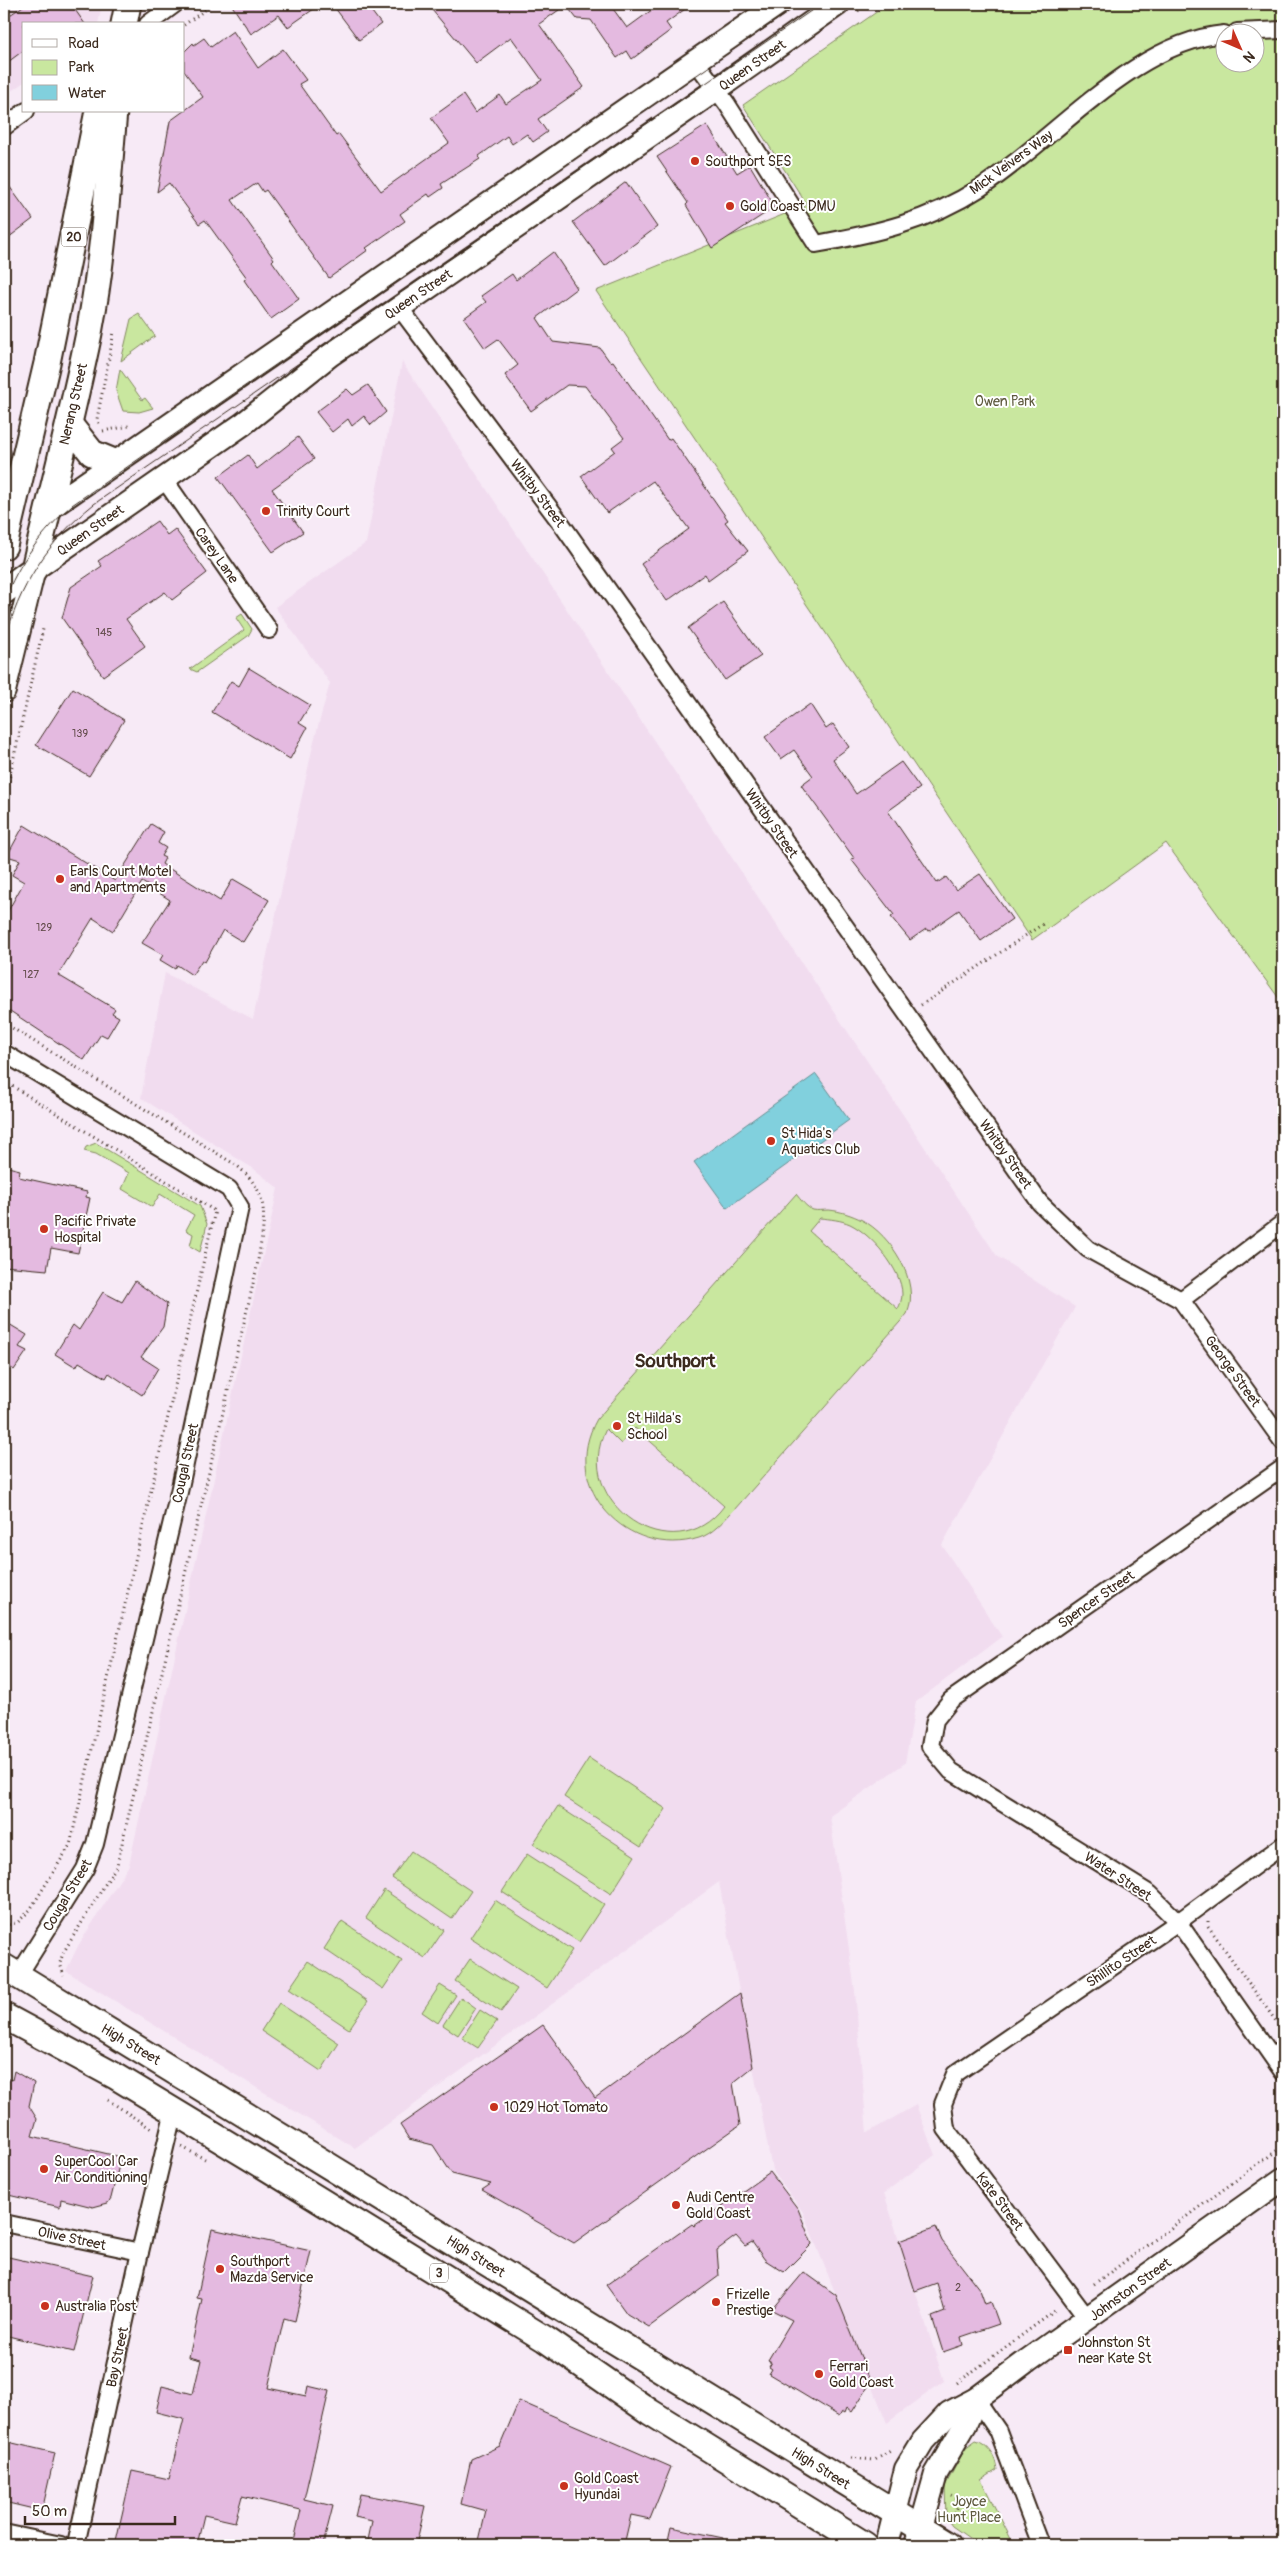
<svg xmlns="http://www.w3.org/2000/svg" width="1287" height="2549" font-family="Pangolin,sans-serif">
<rect width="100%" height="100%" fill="#f7eaf6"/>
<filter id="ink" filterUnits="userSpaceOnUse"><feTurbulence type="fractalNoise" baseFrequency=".02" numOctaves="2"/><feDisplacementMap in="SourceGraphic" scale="10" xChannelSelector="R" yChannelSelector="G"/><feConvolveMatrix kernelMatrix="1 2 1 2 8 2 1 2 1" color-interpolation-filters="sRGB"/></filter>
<g filter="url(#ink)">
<g fill="#f1dcef">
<polygon points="4,4 102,4 98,24 24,24 24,82 4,96"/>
<polygon points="402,362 997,1256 1075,1307 942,1545 1002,1637 916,1702 905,1763 830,1816 855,1991 867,2133 916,2105 935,2155 884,2193 944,2381 887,2423 803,2212 772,2170 719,1882 355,2148 66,1971 78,1946 129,1865 278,1188 254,1169 141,1098 165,973 253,1019 314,741 330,683 275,607 366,543"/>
</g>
<g fill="#c9e79f" stroke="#82885e" fill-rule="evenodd">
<path d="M888 4H1283V1004L1166 843 1032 940 596 291 807 205 743 105ZM1224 32H1254V62H1224Z"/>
<polygon points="139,314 155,336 121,361 131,319"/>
<polygon points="120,369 142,400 145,398 153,408 139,412 123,411 116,391"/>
<polygon points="242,614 252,629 248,636 197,672 190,669 244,630 236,618"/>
<polygon points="96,1143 200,1206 207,1224 200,1252 190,1246 193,1234 186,1230 194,1215 160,1194 152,1207 122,1189 129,1173 96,1154 84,1151 86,1147"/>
<path d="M796 1194C800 1199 807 1208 813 1210 817 1211 824 1210 829 1210 840 1211 852 1215 862 1220 891 1235 921 1282 907 1314L734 1510C724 1520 713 1534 699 1538 628 1560 558 1487 597 1419ZM820 1218C830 1219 841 1220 850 1224 871 1234 902 1270 902 1294 902 1299 900 1305 898 1309L809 1231ZM635 1428 724 1506C674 1574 569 1503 606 1429L621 1444Z"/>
<polygon points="589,1758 666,1809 641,1847 564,1797"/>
<polygon points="558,1806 635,1856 611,1894 533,1844"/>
<polygon points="411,1851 471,1891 452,1919 392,1878"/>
<polygon points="527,1854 604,1904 579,1942 502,1892"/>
<polygon points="384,1890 444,1930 425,1958 366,1918"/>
<polygon points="495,1900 572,1950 547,1988 470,1938"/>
<polygon points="342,1921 402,1961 383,1989 324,1949"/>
<polygon points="470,1959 517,1989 501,2012 455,1981"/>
<polygon points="308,1961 368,2001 349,2029 289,1989"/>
<polygon points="440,1985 456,1995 438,2023 422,2012"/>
<polygon points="461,1997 476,2008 458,2035 443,2025"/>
<polygon points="279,2003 339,2043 321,2071 261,2031"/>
<polygon points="480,2010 497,2021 478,2048 462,2038"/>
<path d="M976 2441C989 2444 996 2458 997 2470L981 2480 1014 2545H979L952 2526 946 2518 945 2486 965 2449Z"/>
</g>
<polygon fill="#81d0dd" stroke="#658e91" points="816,1074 849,1120 727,1208 694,1162"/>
<g fill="#e4bae0" stroke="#3b2a1e">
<polygon points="26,4 71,4 85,24 24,24 24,50 4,65 4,19"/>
<polygon points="231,4 321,4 288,27 279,15 251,34"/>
<polygon points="332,4 366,4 381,24 359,40"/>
<polygon points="427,4 614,4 611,6 627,28 660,4 692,4 666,23 671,30 632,59 627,51 617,58 591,20 577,19 566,5 539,24 584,87 538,119 547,132 533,142 527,134 512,144 507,136 479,156 480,159 441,184 443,188 430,197 428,194 400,214 405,221 366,248 368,250 329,278 266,190 263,192 257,183 232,200 274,259 272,261 299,299 271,319 244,280 247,278 205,220 199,224 169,183 157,192 170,121 203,97 184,71 184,52 193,43 194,45 204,38 211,47 233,31 258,68 283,49 306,80 299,84 336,136 339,134 381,191 449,143 431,118 463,95 475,113 500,95 506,104 542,80 511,37 476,63"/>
<polygon points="707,125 737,173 750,165 775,207 712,248 686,205 688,203 657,157"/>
<polygon points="4,179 33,219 4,241"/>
<polygon points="626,182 657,227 605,266 573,222"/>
<polygon points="553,252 577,288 537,318 553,342 600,348 610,362 613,361 668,440 671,438 728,520 725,522 748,551 708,580 705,574 667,601 641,564 689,529 653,481 607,513 581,476 615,451 612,447 624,438 585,386 567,385 531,411 505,375 518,365 498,339 485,348 464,318 486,302 481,296 512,274 516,280"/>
<polygon points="368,385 386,412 371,425 364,416 352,426 348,419 332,432 316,412 347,389 353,395"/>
<polygon points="298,437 314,459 272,489 303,532 273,552 218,477 248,455 257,469"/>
<polygon points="157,521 167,535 175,529 207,573 172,600 165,592 126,619 145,646 103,676 62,618 71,587 102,566 98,561"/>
<polygon points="723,602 761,656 725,680 688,628"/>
<polygon points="249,668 310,705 299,723 307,728 290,759 212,712 231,681 239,686"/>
<polygon points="73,688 124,720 89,776 36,745"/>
<polygon points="810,704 826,729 833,724 849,747 833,759 856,794 901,762 920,788 888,811 937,883 946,877 956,890 980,874 1012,919 981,941 959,910 929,931 926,929 910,940 891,917 894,915 851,859 854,858 801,785 813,776 794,750 781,759 765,737"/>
<polygon points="151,824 164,832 158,843 166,848 161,856 165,858 162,864 220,901 233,879 269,900 243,942 223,930 205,962 202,960 192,975 177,965 175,969 160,960 163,955 142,943 170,900 142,882 113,931 93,918 58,975 115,1009 112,1013 119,1017 107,1037 101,1034 84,1060 4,1007 4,918 24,882 12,875 20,860 7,856 24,825 115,881"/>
<polygon points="4,1166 20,1170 19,1177 87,1192 86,1197 90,1198 78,1253 51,1248 47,1270 4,1266"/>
<polygon points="135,1281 167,1304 163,1327 141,1357 158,1368 142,1395 109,1373 106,1378 79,1362 76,1367 55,1354 73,1325 79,1330 103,1292 122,1302"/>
<polygon points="4,1321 27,1335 19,1347 27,1351 14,1370 6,1365 4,1367"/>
<polygon points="740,1993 753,2067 733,2083 740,2125 574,2243 482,2190 491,2184 452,2174 433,2145 409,2139 400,2125 543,2025 595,2098"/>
<polygon points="14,2071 34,2083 29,2106 37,2119 32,2136 121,2157 111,2198 108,2203 93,2207 61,2199 60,2207 4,2194 4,2078 12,2080"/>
<polygon points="770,2172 798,2209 812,2244 784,2272 765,2260 752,2242 745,2246 736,2236 717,2250 719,2276 649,2327 627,2314 606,2285 692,2224 694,2226"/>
<polygon points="936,2227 942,2241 980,2290 985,2304 991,2302 999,2324 961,2337 963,2345 943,2352 932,2317 945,2312 937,2283 915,2291 899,2241"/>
<polygon points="212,2229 311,2251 295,2321 284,2318 268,2388 306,2396 308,2386 329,2391 304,2499 333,2506 323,2545 293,2545 301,2510 242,2496 235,2522 204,2515 197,2545 115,2545 132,2471 169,2479 184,2419 156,2412 162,2386 193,2394 201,2360 189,2357 202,2299 197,2298"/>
<polygon points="4,2256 93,2276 74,2352 4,2335"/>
<polygon points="804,2272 836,2295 871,2382 852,2412 847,2408 845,2413 842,2411 839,2416 769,2374 772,2369 769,2367 772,2362 768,2360 792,2320 772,2310"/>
<polygon points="519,2401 671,2467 650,2519 631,2515 624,2545 478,2545 486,2511 461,2504 471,2459 500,2446"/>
<polygon points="4,2441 55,2453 42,2511 4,2502"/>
<polygon points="360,2494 425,2506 416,2545 367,2545 372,2521 355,2517"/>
<polygon points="671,2527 723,2538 722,2545 667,2545"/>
</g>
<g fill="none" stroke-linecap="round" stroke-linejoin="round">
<g stroke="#3b2a1e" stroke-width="20">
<g id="street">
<polyline points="148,24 175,4"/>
<polyline points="1237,32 1283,30"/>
<path d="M696 62 727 104 816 244C877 233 927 222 980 188 1054 140 1134 42 1224 34"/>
<polyline points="4,127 26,111"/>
<polyline points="399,307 563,526 1040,1203 1088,1249 1181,1300 1283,1442"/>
<polyline points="164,479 269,630"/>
<polyline points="4,1053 229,1189 240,1207 179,1492 95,1844 85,1869 18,1976"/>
<polyline points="1181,1300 1283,1223"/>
<polyline points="1283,1468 951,1700 935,1720 930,1746 951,1771 1150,1894 1178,1922 1283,2072"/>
<polyline points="4,2223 140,2252"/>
<polyline points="1088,2319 946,2129 943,2104 955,2074 1178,1922 1283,1845"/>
<polyline points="976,2399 998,2431 1041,2545"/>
<polyline points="4,2533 61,2545"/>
<polyline points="76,2545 140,2252 174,2110"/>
</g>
</g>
<g stroke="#3b2a1e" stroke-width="26">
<g id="secondary">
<polyline points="47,510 778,4"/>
<polyline points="4,691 34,569 243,424 330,355 694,105 838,4"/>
<polyline points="887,2545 906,2469 923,2441 949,2413 976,2399 1028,2360 1283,2179"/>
<polyline points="916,2545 936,2474 965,2425 976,2399"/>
</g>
</g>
<g stroke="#3b2a1e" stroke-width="29">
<g id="primary">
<polyline points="124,24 128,4"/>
<polyline points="69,424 92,453 114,462"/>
<polyline points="4,546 47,363 98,111"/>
<path d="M4 591 34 569C52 491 73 412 89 333 103 260 108 185 114 111"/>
<polyline points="4,1967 948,2545"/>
<polyline points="4,2016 117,2077 251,2158 545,2339 650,2412 865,2545"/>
</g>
</g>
<g stroke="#3b2a1e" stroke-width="3" stroke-dasharray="1 4" stroke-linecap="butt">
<polyline points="858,11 867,4"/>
<polyline points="184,25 213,4"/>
<polyline points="99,423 97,419 114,332"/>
<polyline points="103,431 129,426"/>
<polyline points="4,801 43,629"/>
<polyline points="921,1005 1046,922"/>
<path d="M4 1023 236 1165C275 1196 263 1224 257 1267L117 1865 63 1953 60 1963 64 1976"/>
<polyline points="4,1081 215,1211 70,1845 30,1910 18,1922 4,1926"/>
<polyline points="1208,1921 1208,1926 1283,2031"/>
<polyline points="108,2100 153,2130"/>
<polyline points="182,2147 205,2159"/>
<polyline points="1094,2284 1283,2146"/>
<polyline points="957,2383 1056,2310"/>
<polyline points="851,2458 875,2460 892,2450"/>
<polyline points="950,2522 961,2500 951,2495"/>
</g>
<use href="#street" stroke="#fff" stroke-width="16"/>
<use href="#secondary" stroke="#fff" stroke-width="22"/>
<use href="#primary" stroke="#fff" stroke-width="25"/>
<g stroke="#3b2a1e" stroke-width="1">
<path d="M4 601C18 563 42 532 72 505L800 4"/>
<path d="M4 644C18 587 48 541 94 504L821 4"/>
</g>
</g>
</g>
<g fill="#c8321e" stroke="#fff" stroke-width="2">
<circle cx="695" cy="161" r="5"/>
<circle cx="730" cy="206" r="5"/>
<circle cx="266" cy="511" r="5"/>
<circle cx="60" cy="879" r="5"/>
<circle cx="771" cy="1141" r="5"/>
<circle cx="44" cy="1229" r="5"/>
<circle cx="617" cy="1426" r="5"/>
<circle cx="494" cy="2107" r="5"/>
<circle cx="44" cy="2169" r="5"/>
<circle cx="676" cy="2205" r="5"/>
<circle cx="220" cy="2269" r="5"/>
<circle cx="716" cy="2302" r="5"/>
<circle cx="45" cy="2306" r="5"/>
<rect x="1063" y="2345" width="10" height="10" rx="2.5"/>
<circle cx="819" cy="2374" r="5"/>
<circle cx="564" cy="2486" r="5"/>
</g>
<g text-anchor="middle" stroke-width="4" stroke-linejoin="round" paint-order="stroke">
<g font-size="11" fill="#654e4e">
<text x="104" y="636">145</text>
<text x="80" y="737">139</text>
<text x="44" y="931">129</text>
<text x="31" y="978">127</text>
<text x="958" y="2291">2</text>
</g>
<g fill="#fff" stroke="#766a62" stroke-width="1">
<rect x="61.5" y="227.5" width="25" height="19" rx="4"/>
<rect x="430" y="2263.5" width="18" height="19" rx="4"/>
</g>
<g font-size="12" font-weight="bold" fill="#3b2a1e">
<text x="74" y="241">20</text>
<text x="439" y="2277">3</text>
</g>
<g font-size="14" fill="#3b2a1e" stroke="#fff">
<text transform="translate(752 65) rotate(-35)" y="5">Queen Street</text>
<text transform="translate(1011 162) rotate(-36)" y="5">Mick Veivers Way</text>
<text transform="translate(418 294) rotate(-34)" y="5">Queen Street</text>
<text transform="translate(73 404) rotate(-77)" y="5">Nerang Street</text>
<text transform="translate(538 493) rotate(53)" y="5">Whitby Street</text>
<text transform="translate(90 530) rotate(-35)" y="5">Queen Street</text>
<text transform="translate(217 555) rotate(55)" y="5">Carey Lane</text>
<text transform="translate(772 823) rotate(55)" y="5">Whitby Street</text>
<text transform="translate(1006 1154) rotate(55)" y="5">Whitby Street</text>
<text transform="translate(1233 1371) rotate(54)" y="5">George Street</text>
<text transform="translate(185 1463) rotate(-78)" y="5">Cougal Street</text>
<text transform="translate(1096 1599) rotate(-35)" y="5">Spencer Street</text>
<text transform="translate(1118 1876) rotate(33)" y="5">Water Street</text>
<text transform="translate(67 1895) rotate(-59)" y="5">Cougal Street</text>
<text transform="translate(1121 1961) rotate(-34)" y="5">Shillito Street</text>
<text transform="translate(131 2044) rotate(31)" y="5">High Street</text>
<text transform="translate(1000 2201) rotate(53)" y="5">Kate Street</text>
<text transform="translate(72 2238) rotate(12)" y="5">Olive Street</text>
<text transform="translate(476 2256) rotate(32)" y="5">High Street</text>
<text transform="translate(1130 2289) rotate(-36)" y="5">Johnston Street</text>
<text transform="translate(117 2357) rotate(-78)" y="5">Bay Street</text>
<text transform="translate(821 2468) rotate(32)" y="5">High Street</text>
</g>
<g font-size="14" fill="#3b2a1e" stroke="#fff" text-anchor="start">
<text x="705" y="166">Southport SES</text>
<text x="740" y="211">Gold Coast DMU</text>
<text x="276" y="516">Trinity Court</text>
<text x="70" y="876">Earls Court Motel<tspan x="70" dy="16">and Apartments</tspan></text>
<text x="781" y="1138">St Hida's<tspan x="781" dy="16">Aquatics Club</tspan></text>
<text x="54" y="1226">Pacific Private<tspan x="54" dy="16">Hospital</tspan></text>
<text x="627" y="1423">St Hilda's<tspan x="627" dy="16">School</tspan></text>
<text x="504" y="2112">1029 Hot Tomato</text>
<text x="54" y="2166">SuperCool Car<tspan x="54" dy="16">Air Conditioning</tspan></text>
<text x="686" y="2202">Audi Centre<tspan x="686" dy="16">Gold Coast</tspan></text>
<text x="230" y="2266">Southport<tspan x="230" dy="16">Mazda Service</tspan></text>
<text x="726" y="2299">Frizelle<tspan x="726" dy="16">Prestige</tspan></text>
<text x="55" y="2311">Australia Post</text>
<text x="1078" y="2347">Johnston St<tspan x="1078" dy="16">near Kate St</tspan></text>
<text x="829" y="2371">Ferrari<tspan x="829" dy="16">Gold Coast</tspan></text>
<text x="574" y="2483">Gold Coast<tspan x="574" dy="16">Hyundai</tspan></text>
</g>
<g font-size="14" fill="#5e593e" stroke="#fff">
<text x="1005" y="406">Owen Park</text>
<text x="969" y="2506">Joyce<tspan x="969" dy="16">Hunt Place</tspan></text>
</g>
<g font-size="19" font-weight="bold" fill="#3b2a1e" stroke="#fff">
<text x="675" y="1367">Southport</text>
</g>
</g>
<rect width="1287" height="2549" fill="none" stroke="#fff" stroke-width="20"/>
<rect x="10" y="10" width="1267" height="2529" fill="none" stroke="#3b2a1e" stroke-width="2" filter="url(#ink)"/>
<rect x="22" y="22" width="162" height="90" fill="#ffffff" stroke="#b1aaa5"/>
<rect x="32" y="39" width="25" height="8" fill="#ffffff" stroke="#b1aaa5"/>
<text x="68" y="48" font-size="15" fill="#3b2a1e">Road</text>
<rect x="32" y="60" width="25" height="15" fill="#c9e79f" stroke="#b1aaa5"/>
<text x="68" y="72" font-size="15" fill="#3b2a1e">Park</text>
<rect x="32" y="85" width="25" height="15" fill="#81d0dd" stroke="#b1aaa5"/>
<text x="68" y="98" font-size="15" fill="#3b2a1e">Water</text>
<g transform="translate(1240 48) rotate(135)"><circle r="24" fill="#ffffff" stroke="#b1aaa5"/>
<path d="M0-4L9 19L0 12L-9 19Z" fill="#c8321e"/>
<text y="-8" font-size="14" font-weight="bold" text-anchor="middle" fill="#3b2a1e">N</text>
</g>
<path d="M25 2516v8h150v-8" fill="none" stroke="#3b2a1e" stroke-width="2.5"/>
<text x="32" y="2516" font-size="15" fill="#3b2a1e" stroke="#ffffff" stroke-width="4" paint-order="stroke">50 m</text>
</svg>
